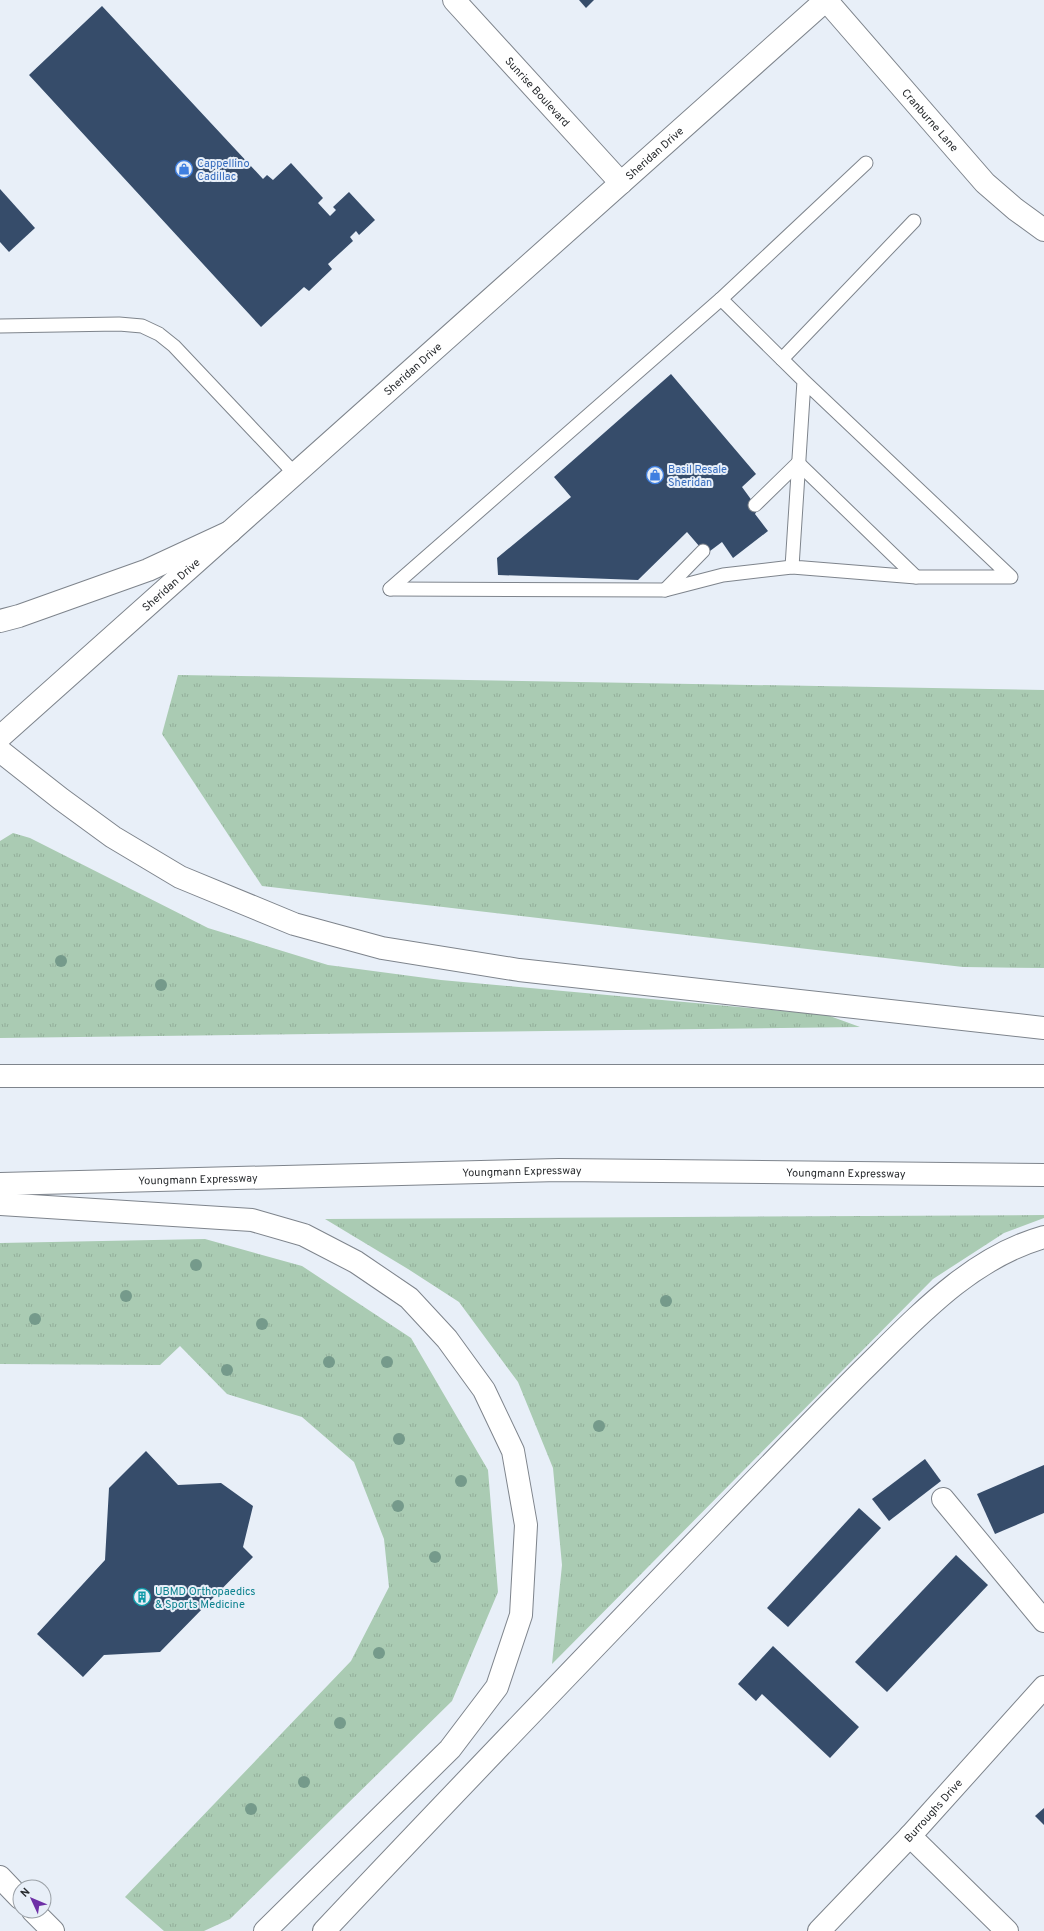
<svg xmlns="http://www.w3.org/2000/svg" width="1044" height="1931" font-family="Overpass,sans-serif">
<defs>
<pattern id="grass-tufts" width="24" height="20" patternUnits="userSpaceOnUse"><rect width="24" height="20" fill="#aacbb3"/><path d="M3 7l-1-3M5 7V3M7 7l1-3M15 17l-1-3M17 17v-4M19 17l1-3" fill="none" stroke="#92ae9a"/></pattern>
</defs>
<rect width="100%" height="100%" fill="#e8eff8"/>
<g fill="url(#grass-tufts)">
<polygon points="178,675 1044,690 1044,968 963,967 262,886 162,734"/>
<polygon points="13,833 30,838 208,928 328,965 441,980 827,1015 860,1027 0,1038 0,841"/>
<polygon points="1044,1215 1044,1218 1004,1233 933,1279 552,1664 562,1565 553,1468 518,1382 459,1302 408,1269 325,1219"/>
<polygon points="205,1239 302,1266 411,1338 488,1470 498,1592 452,1701 230,1919 204,1931 164,1931 125,1897 351,1661 389,1587 384,1539 354,1462 302,1417 227,1394 180,1346 160,1365 0,1364 0,1243"/>
</g>
<g fill="#364c6a">
<polygon points="579,0 594,0 586,8"/>
<polygon points="102,6 263,179 267,175 273,180 291,163 323,198 318,203 330,216 336,210 333,207 349,192 375,220 359,235 356,231 350,237 353,241 328,264 332,269 309,291 304,287 261,327 29,75"/>
<polygon points="0,189 35,228 9,252 0,242"/>
<polygon points="671,374 756,474 742,487 758,509 755,514 768,531 733,558 722,542 706,554 687,532 638,580 498,575 497,558 571,497 554,477"/>
<polygon points="146,1451 178,1485 221,1483 253,1506 243,1547 253,1557 160,1652 104,1655 83,1677 37,1634 105,1560 109,1488"/>
<polygon points="925,1459 941,1481 889,1521 872,1499"/>
<polygon points="1044,1465 1044,1513 995,1534 977,1494"/>
<polygon points="859,1508 881,1528 788,1627 767,1608"/>
<polygon points="956,1555 988,1585 887,1692 855,1662"/>
<polygon points="773,1646 859,1727 830,1758 762,1694 756,1701 738,1684"/>
<polygon points="1044,1808 1044,1825 1035,1816"/>
</g>
<g fill="none" stroke-linecap="round" stroke-linejoin="round">
<g stroke="#7e848c" stroke-width="15">
<g id="service">
<polyline points="721,299 804,381 1011,577 916,577 792,567 804,381"/>
<polyline points="0,326 119,324 142,326 159,334 174,346 295,474"/>
<polyline points="782,359 914,221"/>
<polyline points="798,463 916,577"/>
<polyline points="755,505 798,463"/>
<polyline points="390,589 721,299 866,163"/>
<polyline points="390,589 665,590 723,575 792,567"/>
<polyline points="665,590 703,551"/>
</g>
</g>
<g stroke="#7e848c" stroke-width="24">
<g id="minor">
<path id="s1" d="M454 0 621 183"/>
<path id="s2" d="M826 0 985 183 1015 209 1044 230"/>
<polyline points="943,1499 1044,1621"/>
<polyline points="910,1836 1007,1931"/>
<path id="s3" d="M819 1931 910 1836 1044 1687"/>
</g>
</g>
<g stroke="#7e848c" stroke-width="24">
<g id="primary">
<path id="s4" d="M0 737 826 0"/>
<polyline points="0,1877 20,1898"/>
<polyline points="33,1911 53,1931"/>
</g>
</g>
<g stroke="#7e848c" stroke-width="24">
<g id="motorway">
<polyline points="0,621 19,616 148,570 230,532"/>
<polyline points="0,751 61,799 113,837 180,877 294,924 382,948 519,970 1044,1028"/>
<polyline points="0,1076 1044,1076"/>
<path id="s5" d="M0 1184 559 1170 1044 1175"/>
<polyline points="0,1204 252,1220 304,1235 356,1262 409,1298 447,1339 484,1390 513,1451 526,1525 521,1615 497,1687 450,1749 265,1931"/>
<path d="M324 1931C453 1794 584 1658 715 1522 764 1471 813 1420 863 1370 916 1318 970 1258 1044 1237"/>
</g>
</g>
<use href="#service" stroke="#fff" stroke-width="13"/>
<use href="#minor" stroke="#fff" stroke-width="22"/>
<use href="#primary" stroke="#fff" stroke-width="22"/>
<use href="#motorway" stroke="#fff" stroke-width="22"/>
</g>
<g fill="#759a8b">
<circle cx="61" cy="961" r="6"/>
<circle cx="161" cy="985" r="6"/>
<circle cx="196" cy="1265" r="6"/>
<circle cx="126" cy="1296" r="6"/>
<circle cx="666" cy="1301" r="6"/>
<circle cx="35" cy="1319" r="6"/>
<circle cx="262" cy="1324" r="6"/>
<circle cx="329" cy="1362" r="6"/>
<circle cx="387" cy="1362" r="6"/>
<circle cx="227" cy="1370" r="6"/>
<circle cx="599" cy="1426" r="6"/>
<circle cx="399" cy="1439" r="6"/>
<circle cx="461" cy="1481" r="6"/>
<circle cx="398" cy="1506" r="6"/>
<circle cx="435" cy="1557" r="6"/>
<circle cx="379" cy="1653" r="6"/>
<circle cx="340" cy="1723" r="6"/>
<circle cx="304" cy="1782" r="6"/>
<circle cx="251" cy="1809" r="6"/>
</g>
<defs>
<g id="shop-ring" transform="scale(0.9)"><circle r="9.5" fill="#e8eff8" stroke="#3f7fe0" stroke-width="1.5"/><path d="M-5-2.5h2.3a2.7 3.5 0 0 1 5.4 0H5L5.5 6h-11ZM-1.5-2.5h3a1.5 2.3 0 0 0-3 0Z" fill="#3f7fe0"/></g>
<g id="building-ring" transform="scale(0.9)"><circle r="9.5" fill="#e8eff8" stroke="#0f9aa8" stroke-width="1.5"/><path d="M-4-6H4V6H1V3H-1V6H-4ZM-2.5-4.3h1.7v1.8h-1.7ZM.8-4.3h1.7v1.8H.8ZM-2.5-1h1.7V.8h-1.7ZM.8-1h1.7V.8H.8Z" fill="#0f9aa8"/></g>
</defs>
<g fill-rule="evenodd">
<use href="#shop-ring" x="184" y="169"/>
<use href="#shop-ring" x="655" y="475"/>
<use href="#building-ring" x="142" y="1597"/>
</g>
<g text-anchor="middle" stroke-width="4" stroke-linejoin="round" paint-order="stroke">
<g font-size="11" fill="#282b2e" stroke="#e8eff8">
<text dy="4" stroke="none"><textPath href="#s1" startOffset="124">Sunrise Boulevard</textPath></text>
<text dy="4" stroke="none"><textPath href="#s2" startOffset="159">Cranburne Lane</textPath></text>
<text dy="4" stroke="none"><textPath href="#s4" startOffset="877">Sheridan Drive</textPath></text>
<text dy="4" stroke="none"><textPath href="#s4" startOffset="553">Sheridan Drive</textPath></text>
<text dy="4" stroke="none"><textPath href="#s4" startOffset="229">Sheridan Drive</textPath></text>
<text dy="4" stroke="none"><textPath href="#s5" startOffset="522">Youngmann Expressway</textPath></text>
<text dy="4" stroke="none"><textPath href="#s5" startOffset="846">Youngmann Expressway</textPath></text>
<text dy="4" stroke="none"><textPath href="#s5" startOffset="198">Youngmann Expressway</textPath></text>
<text dy="4" stroke="none"><textPath href="#s3" startOffset="166">Burroughs Drive</textPath></text>
</g>
<g font-size="11" fill="#366cbe" stroke="#e8eff8" text-anchor="start">
<text x="197" y="167">Cappellino<tspan x="197" dy="13">Cadillac</tspan></text>
<text x="668" y="473">Basil Resale<tspan x="668" dy="13">Sheridan</tspan></text>
</g>
<g font-size="11" fill="#0d838f" stroke="#e8eff8" text-anchor="start">
<text x="155" y="1595">UBMD Orthopaedics<tspan x="155" dy="13">&amp; Sports Medicine</tspan></text>
</g>
</g>
<g transform="translate(32 1899) rotate(314)"><circle r="19" fill="#e8eff8" stroke="#9ba1a7"/>
<path d="M0-3L7 15L0 10L-7 15Z" fill="#6e30a6"/>
<text y="-6" font-size="11" font-weight="bold" text-anchor="middle" fill="#282b2e">N</text>
</g>
</svg>
